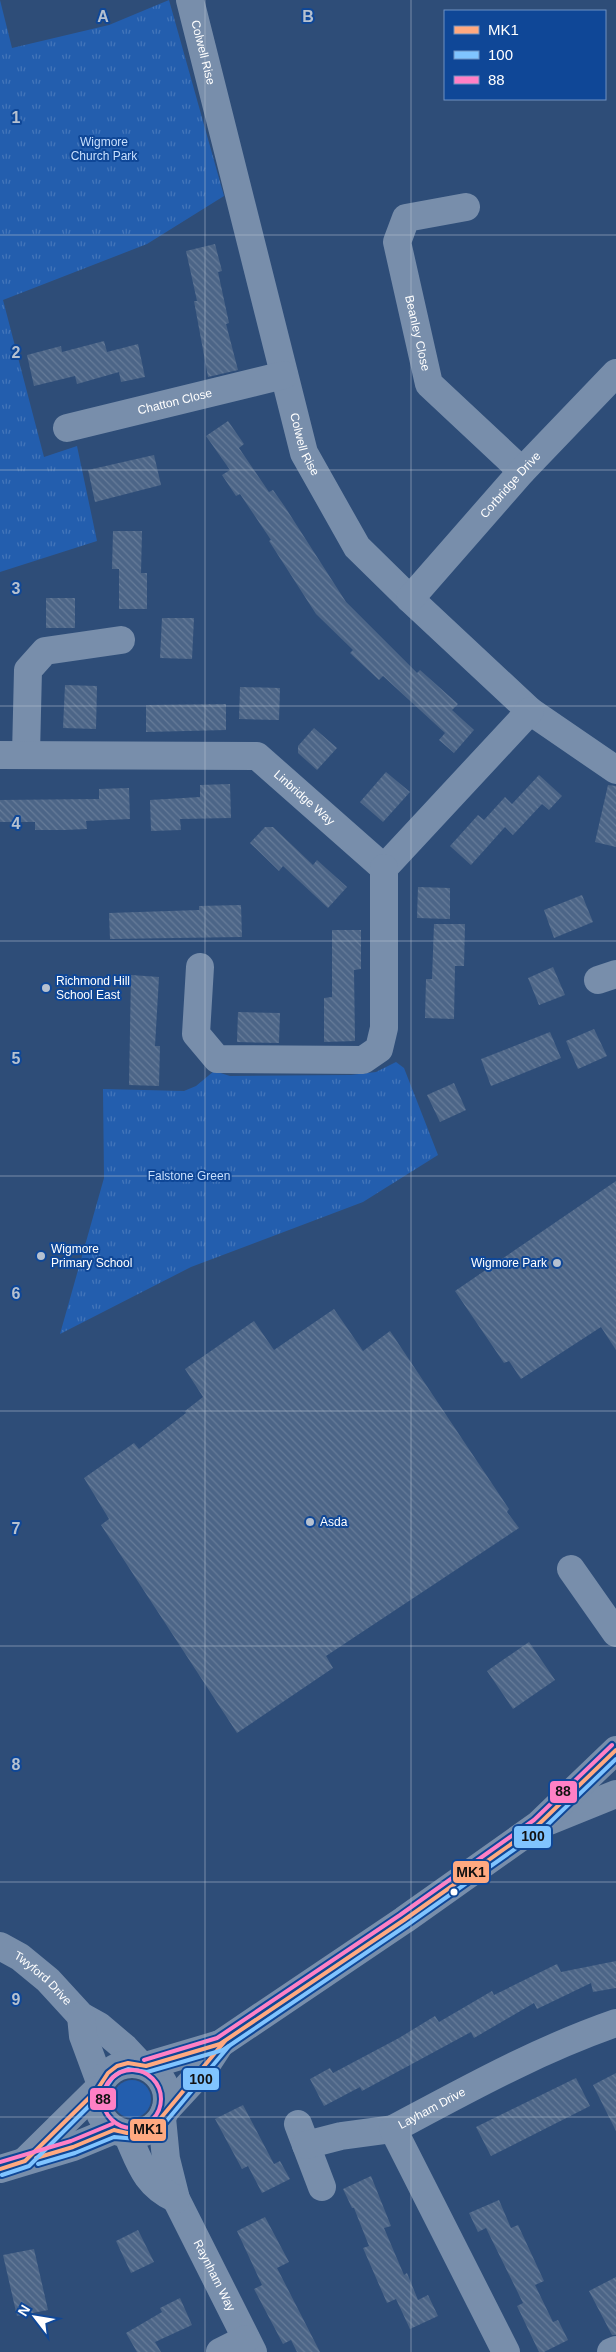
<svg xmlns="http://www.w3.org/2000/svg" width="616" height="2352" font-family="Helvetica,sans-serif">
<defs>
<pattern id="park-tufts" width="24" height="20" patternUnits="userSpaceOnUse" patternTransform="scale(1.25)"><rect width="24" height="20" fill="#235eae"/><path d="M3 7l-1-3M5 7V3M7 7l1-3M15 17l-1-3M17 17v-4M19 17l1-3" fill="none" stroke="#4476ba"/></pattern>
<pattern id="building-back-hatch" width="6" height="6" patternUnits="userSpaceOnUse" patternTransform="scale(1.25)"><rect width="6" height="6" fill="#4c6587"/><path d="M-1 5l2 2M0 0l6 6M5-1l2 2" fill="none" stroke="#677c99"/></pattern>
</defs>
<rect width="100%" height="100%" fill="#2e4d78"/>
<circle fill="#235eae" cx="132" cy="2099" r="19"/>
<g fill="url(#park-tufts)">
<polygon points="0,0 12,48 109,25 169,0 224,196 147,244 3,300 44,457 77,446 97,541 0,572"/>
<polygon points="396,1062 404,1068 438,1155 363,1202 191,1267 60,1334 104,1178 103,1089 184,1091 196,1086 214,1071 230,1076 351,1075 376,1072"/>
</g>
<g fill="url(#building-back-hatch)">
<polygon points="215,244 222,271 218,272 229,323 226,324 238,370 208,377 194,301 197,301 186,251"/>
<polygon points="104,341 107,352 138,344 145,377 121,382 119,372 77,384 75,376 34,386 27,355 61,346 62,352"/>
<polygon points="228,421 244,444 239,448 269,492 273,490 285,507 346,602 417,673 420,670 458,704 452,710 474,730 454,753 439,740 445,733 383,676 379,680 350,653 353,650 316,614 269,541 271,540 240,494 236,496 222,475 230,470 206,436"/>
<polygon points="154,455 161,485 95,502 88,470"/>
<polygon points="113,531 142,531 141,573 147,573 147,609 119,609 119,569 112,569"/>
<rect x="46" y="598" width="29" height="30"/>
<polygon points="162,618 194,618 192,659 160,658"/>
<polygon points="65,685 97,686 96,729 63,728"/>
<polygon points="240,687 280,688 279,720 239,719"/>
<polygon points="226,704 226,730 146,732 146,705"/>
<polygon points="314,728 337,748 317,770 298,753 298,746"/>
<polygon points="386,772 410,792 383,822 360,802"/>
<polygon points="539,775 562,796 549,810 542,804 513,835 505,827 471,865 450,846 478,815 484,820 505,797 512,804"/>
<polygon points="230,784 231,818 180,819 181,830 151,831 150,800 200,797 200,785"/>
<polygon points="608,785 616,786 616,847 595,842"/>
<polygon points="129,788 130,819 86,821 87,829 65,830 35,830 35,822 0,822 0,800 99,799 99,789"/>
<polygon points="265,827 273,827 313,865 317,860 347,887 328,908 283,866 279,871 250,843"/>
<polygon points="418,887 450,888 450,919 417,918"/>
<polygon points="582,895 593,922 554,938 544,910"/>
<polygon points="241,905 242,937 110,939 109,913 199,910 199,906"/>
<polygon points="434,924 465,924 464,966 455,966 454,1019 425,1018 426,979 432,979"/>
<polygon points="332,930 361,930 361,969 354,970 355,1041 324,1042 324,998 332,997"/>
<polygon points="553,967 565,995 539,1005 528,978"/>
<polygon points="131,975 159,977 155,1046 160,1046 159,1086 129,1085"/>
<polygon points="238,1012 280,1013 279,1043 237,1042"/>
<polygon points="594,1029 607,1056 578,1069 566,1041"/>
<polygon points="550,1032 561,1058 491,1086 481,1059"/>
<polygon points="454,1083 466,1110 440,1122 427,1095"/>
<polygon points="616,1181 616,1350 601,1327 521,1379 509,1361 504,1363 455,1291"/>
<polygon points="334,1309 363,1351 390,1331 509,1509 507,1512 519,1528 326,1656 333,1668 237,1733 101,1525 109,1519 84,1478 134,1443 139,1449 186,1413 185,1411 203,1397 185,1369 254,1321 274,1350"/>
<polygon points="529,1642 555,1680 513,1709 487,1671"/>
<polygon points="616,1961 616,1988 593,1992 591,1983 537,2009 534,2003 474,2038 471,2032 362,2091 360,2087 324,2106 310,2079 330,2068 333,2073 399,2038 435,2016 439,2022 492,1991 494,1995 557,1964 561,1972"/>
<polygon points="616,2073 616,2131 593,2085"/>
<polygon points="576,2078 590,2106 491,2156 476,2127"/>
<polygon points="243,2105 274,2164 280,2161 290,2179 262,2193 248,2166 242,2169 215,2119"/>
<polygon points="371,2176 391,2226 384,2228 404,2275 407,2273 418,2300 428,2295 438,2316 410,2329 396,2299 387,2303 363,2248 369,2246 354,2208 352,2208 343,2189"/>
<polygon points="499,2200 511,2228 518,2225 544,2281 535,2285 553,2322 558,2320 568,2340 544,2352 539,2352 517,2306 523,2303 486,2228 478,2232 469,2213"/>
<polygon points="265,2217 289,2262 277,2268 320,2352 297,2352 291,2340 283,2344 254,2289 262,2285 237,2231"/>
<polygon points="138,2230 154,2262 131,2273 116,2241"/>
<polygon points="34,2249 48,2310 17,2316 3,2255"/>
<polygon points="616,2277 616,2335 612,2335 589,2291"/>
<polygon points="180,2298 192,2325 155,2342 161,2352 137,2352 126,2333 162,2312 160,2308"/>
</g>
<g fill="none" stroke-linecap="round" stroke-linejoin="round">
<g stroke="#788eab" stroke-width="28">
<path id="s1" d="M190 0 304 453 357 547 410 599 530 711 616 770"/>
<path id="s2" d="M466 207 406 218 397 242 429 384 522 471"/>
<path id="s3" d="M67 428 284 375"/>
<path id="s4" d="M410 599 522 471 616 373"/>
<polyline points="26,754 28,670 45,651 121,640"/>
<path id="s5" d="M0 755 257 756 384 868 530 711"/>
<polyline points="200,967 196,1034 217,1059 363,1060 379,1049 384,1028 384,868"/>
<polyline points="598,980 616,974"/>
<polyline points="571,1569 616,1633"/>
<path id="s6" d="M0 1946 20 1957 48 1980 81 2016 99 2026 125 2048 140 2064"/>
<polyline points="81,2016 83,2036 100,2082"/>
<path id="s7" d="M162 2118 166 2159 176 2199 253 2352"/>
<polyline points="298,2124 322,2187"/>
<path d="M127 2134C140 2163 145 2185 176 2199"/>
<polyline points="306,2145 341,2136 393,2129"/>
<polyline points="220,2352 246,2339"/>
<path id="s8" d="M506 2352 393 2129C466 2090 538 2050 616 2023"/>
<polyline points="611,2352 616,2350"/>
</g>
<g stroke="#788eab" stroke-width="28">
<polyline points="549,1821 616,1794"/>
<circle cx="132" cy="2099" r="35"/>
<polyline points="146,2066 220,2044 404,1920 538,1825 616,1750"/>
<polyline points="165,2111 203,2070 220,2044"/>
<polyline points="26,2160 97,2090"/>
<polyline points="0,2169 73,2147 114,2130"/>
</g>
<g stroke="#0f4797" stroke-width="8">
<g id="bus-1">
<polyline points="36,2158 73,2147 114,2130 127,2133 146,2131 160,2119 225,2041"/>
<polyline points="0,2169 25,2161 97,2090 108,2073 117,2066 128,2063 146,2066 220,2044 404,1920 538,1825 616,1750"/>
</g>
</g>
<g stroke="#0f4797" stroke-width="8">
<g id="bus-2">
<polyline points="38,2164 75,2153 114,2137 137,2139 149,2136 164,2124 229,2046"/>
<polyline points="2,2175 29,2166 101,2094 113,2077 120,2072 128,2069 147,2072 223,2050 407,1925 542,1830 616,1759"/>
</g>
</g>
<g stroke="#0f4797" stroke-width="8">
<g id="bus-3">
<polyline points="144,2060 217,2038 400,1915 534,1820 612,1745"/>
<circle cx="132" cy="2099" r="29"/>
<polyline points="0,2162 71,2141 112,2124"/>
</g>
</g>
<use href="#bus-1" stroke="#ffa980" stroke-width="4"/>
<use href="#bus-2" stroke="#80c4ff" stroke-width="4"/>
<use href="#bus-3" stroke="#ff80c5" stroke-width="4"/>
</g>
<path fill="none" stroke="#b6c1d0" stroke-width="1" stroke-opacity="0.55" d="M205 0V2352M411 0V2352M0 235H616M0 470H616M0 706H616M0 941H616M0 1176H616M0 1411H616M0 1646H616M0 1882H616M0 2117H616"/>
<g fill="#b6c1d0" stroke="#0f4797" stroke-width="2">
<circle cx="46" cy="988" r="5"/>
<circle cx="41" cy="1256" r="5"/>
<circle cx="557" cy="1263" r="5"/>
<circle cx="310" cy="1522" r="5"/>
</g>
<circle fill="#fff" stroke="#0f4797" stroke-width="2" cx="454" cy="1892" r="4.5"/>
<g text-anchor="middle" stroke-width="4" stroke-linejoin="round" paint-order="stroke">
<g font-size="12" fill="#fff" stroke="#0f4797">
<text dy="4" stroke="none"><textPath href="#s1" startOffset="54">Colwell Rise</textPath></text>
<text dy="4" stroke="none"><textPath href="#s2" startOffset="180">Beanley Close</textPath></text>
<text dy="4" stroke="none"><textPath href="#s3" startOffset="111">Chatton Close</textPath></text>
<text dy="4" stroke="none"><textPath href="#s1" startOffset="459">Colwell Rise</textPath></text>
<text dy="4" stroke="none"><textPath href="#s4" startOffset="152">Corbridge Drive</textPath></text>
<text dy="4" stroke="none"><textPath href="#s5" startOffset="320">Linbridge Way</textPath></text>
<text dy="4" stroke="none"><textPath href="#s6" startOffset="54">Twyford Drive</textPath></text>
<text dy="4" stroke="none"><textPath href="#s8" startOffset="294">Layham Drive</textPath></text>
<text dy="4" stroke="none"><textPath href="#s7" startOffset="168">Raynham Way</textPath></text>
</g>
<g font-size="12" fill="#c7dffe" stroke="#0f4797">
<text x="104" y="146">Wigmore<tspan x="104" dy="14">Church Park</tspan></text>
<text x="189" y="1180">Falstone Green</text>
</g>
<g font-size="12" fill="#fff" stroke="#0f4797" text-anchor="start">
<text x="56" y="985">Richmond Hill<tspan x="56" dy="14">School East</tspan></text>
<text x="51" y="1253">Wigmore<tspan x="51" dy="14">Primary School</tspan></text>
<text x="547" y="1267" text-anchor="end">Wigmore Park</text>
<text x="320" y="1526">Asda</text>
</g>
</g>
<g font-size="16" text-anchor="middle" font-weight="bold" fill="#b6c1d0" stroke="#0f4797" stroke-width="4" stroke-linejoin="round" paint-order="stroke">
<text x="103" y="22">A</text>
<text x="308" y="22">B</text>
<text x="16" y="123">1</text>
<text x="16" y="358">2</text>
<text x="16" y="594">3</text>
<text x="16" y="829">4</text>
<text x="16" y="1064">5</text>
<text x="16" y="1299">6</text>
<text x="16" y="1534">7</text>
<text x="16" y="1770">8</text>
<text x="16" y="2005">9</text>
</g>
<g stroke="#0f4797" stroke-width="2">
<rect x="549" y="1780" width="29" height="24" rx="5" fill="#ff80c5"/>
<rect x="513" y="1825" width="39" height="24" rx="5" fill="#80c4ff"/>
<rect x="452" y="1860" width="38" height="24" rx="5" fill="#ffa980"/>
<rect x="182" y="2067" width="38" height="24" rx="5" fill="#80c4ff"/>
<rect x="89" y="2087" width="28" height="24" rx="5" fill="#ff80c5"/>
<rect x="129" y="2118" width="38" height="24" rx="5" fill="#ffa980"/>
</g>
<g font-size="14" text-anchor="middle" font-weight="bold" fill="#111">
<text x="563" y="1796">88</text>
<text x="533" y="1841">100</text>
<text x="471" y="1877">MK1</text>
<text x="201" y="2084">100</text>
<text x="103" y="2104">88</text>
<text x="148" y="2134">MK1</text>
</g>
<rect x="444" y="10" width="162" height="90" fill="#0f4797" stroke="#6f91c1"/>
<rect x="454" y="26" width="25" height="8" fill="#ffa980" stroke="#6f91c1"/>
<text x="488" y="35" font-size="15" fill="#ffffff">MK1</text>
<rect x="454" y="51" width="25" height="8" fill="#80c4ff" stroke="#6f91c1"/>
<text x="488" y="60" font-size="15" fill="#ffffff">100</text>
<rect x="454" y="76" width="25" height="8" fill="#ff80c5" stroke="#6f91c1"/>
<text x="488" y="85" font-size="15" fill="#ffffff">88</text>
<g transform="translate(35 2317) rotate(301)" stroke="#0f4797" stroke-width="4" paint-order="stroke">
<path d="M0-4L9 19L0 12L-9 19Z" fill="#ffffff"/>
<text y="-8" font-size="14" font-weight="bold" text-anchor="middle" fill="#ffffff">N</text>
</g>
</svg>
